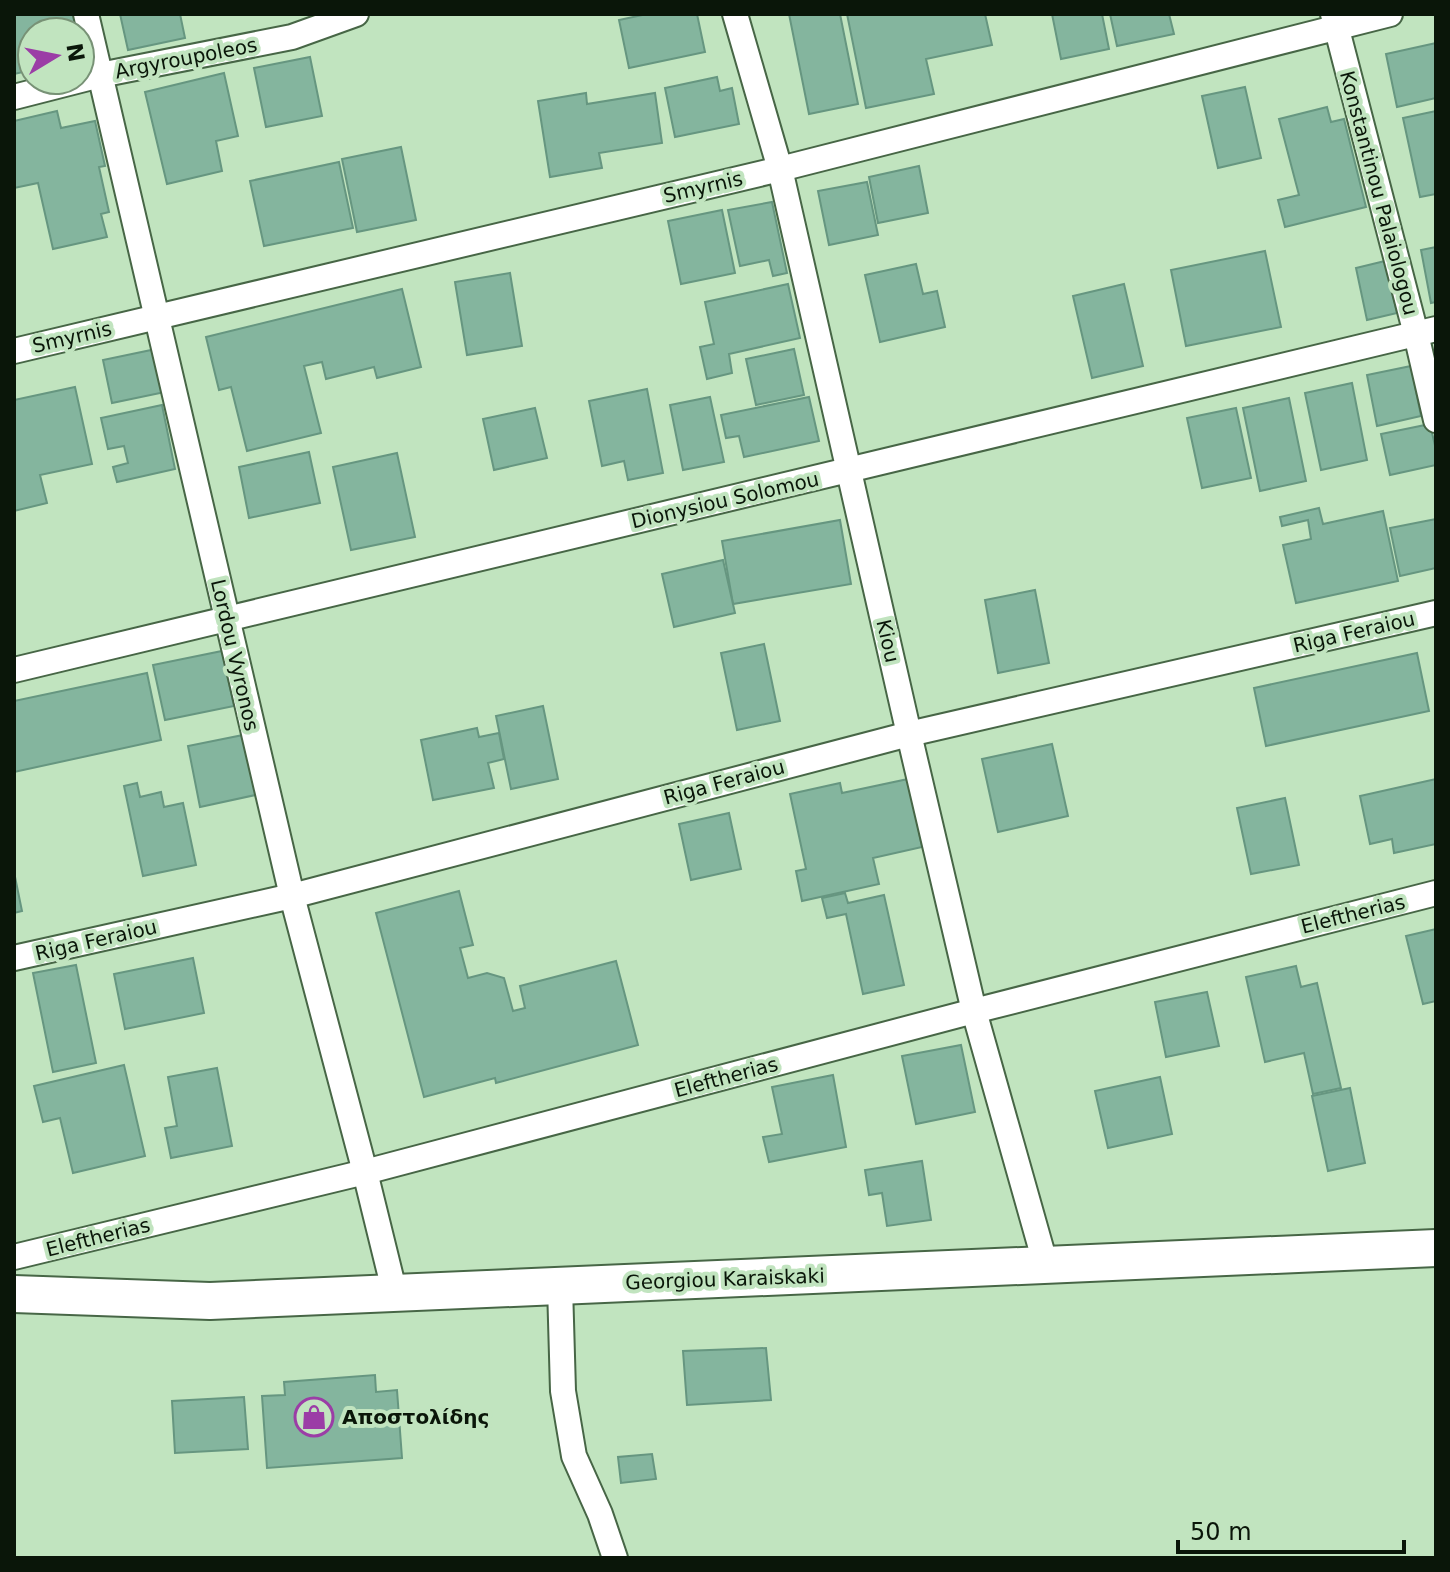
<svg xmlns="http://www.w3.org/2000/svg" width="1450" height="1572" font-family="'DejaVu Sans',sans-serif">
<rect width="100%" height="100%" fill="#c1e4bf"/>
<g fill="#84b59e" stroke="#669680" stroke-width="2">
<polygon points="14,14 79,14 89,57 80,59 80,32 32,32 32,70 14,74"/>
<polygon points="120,14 180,14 185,38 128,50"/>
<polygon points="647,14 697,14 705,52 629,68 619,20"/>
<polygon points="789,14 840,14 858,104 809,114"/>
<polygon points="847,14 985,14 992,45 926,59 934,94 866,108"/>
<polygon points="1052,14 1102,14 1109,49 1061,59"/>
<polygon points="1110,14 1169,14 1174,34 1117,46"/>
<polygon points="1436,43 1436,98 1397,107 1386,54"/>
<polygon points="310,57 322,116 266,127 254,68"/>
<polygon points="224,73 238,136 216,141 222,171 167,184 145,92"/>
<polygon points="717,77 720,91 732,88 739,124 675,137 665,88"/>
<polygon points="1245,87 1261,158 1218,168 1202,96"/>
<polygon points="586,93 587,104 655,93 662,143 599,153 602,168 550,177 538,101"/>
<polygon points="1327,107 1331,122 1344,119 1366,207 1285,227 1278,200 1299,195 1279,119"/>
<polygon points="57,111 61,128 95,121 105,166 99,167 109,212 101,214 107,237 53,249 38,183 14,188 14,121"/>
<polygon points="1436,111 1436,194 1420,197 1403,118"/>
<polygon points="401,147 416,220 357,232 342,159"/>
<polygon points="339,162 353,228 264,246 250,181"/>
<polygon points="919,166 928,213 878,223 869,177"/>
<polygon points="867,182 878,235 829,245 818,191"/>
<polygon points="772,202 787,273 773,276 769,260 740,266 728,210"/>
<polygon points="722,210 735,273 681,284 668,221"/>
<polygon points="1436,247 1436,302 1431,303 1421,250"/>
<polygon points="1265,251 1281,327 1186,346 1171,270"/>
<polygon points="1385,261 1397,313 1367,320 1356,268"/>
<polygon points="916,264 923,294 937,291 945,327 880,342 865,275"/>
<polygon points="510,273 522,346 467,355 455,282"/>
<polygon points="788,284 800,338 729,354 732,373 707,379 700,347 714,344 705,302"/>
<polygon points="1124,284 1143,366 1092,378 1073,296"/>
<polygon points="402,289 421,367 377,378 374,367 326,379 322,362 304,366 321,433 247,451 231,387 219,390 206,337"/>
<polygon points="156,349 165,392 112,403 103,360"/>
<polygon points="794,349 804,395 756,405 746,359"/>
<polygon points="1411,366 1421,416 1377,426 1367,375"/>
<polygon points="1352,383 1367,460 1321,470 1305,393"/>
<polygon points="75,387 92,464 40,475 47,503 14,511 14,400"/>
<polygon points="647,389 663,473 628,480 624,461 602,466 589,401"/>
<polygon points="710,397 724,462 683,470 670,405"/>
<polygon points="809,397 819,441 744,457 739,436 726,438 721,415"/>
<polygon points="1289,398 1306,481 1260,491 1243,408"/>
<polygon points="162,405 175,469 117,482 113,467 128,463 124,446 108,449 101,418"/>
<polygon points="535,408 547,458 494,470 483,419"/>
<polygon points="1236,408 1251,478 1202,488 1187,418"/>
<polygon points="1430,424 1436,450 1436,465 1390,475 1381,434"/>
<polygon points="309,452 320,503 249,518 239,467"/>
<polygon points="397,453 415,537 351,550 333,467"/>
<polygon points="1319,508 1323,524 1383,511 1398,581 1296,603 1283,545 1311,539 1308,520 1282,526 1280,517"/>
<polygon points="1436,519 1436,568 1400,576 1390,528"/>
<polygon points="840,520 851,584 733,604 722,541"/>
<polygon points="723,560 735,613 674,627 662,574"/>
<polygon points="1035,590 1049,663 998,673 985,600"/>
<polygon points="764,644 780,721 737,730 721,653"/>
<polygon points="222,651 234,706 165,720 153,665"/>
<polygon points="1417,653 1429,711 1266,746 1254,688"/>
<polygon points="147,673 161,740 14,772 14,701"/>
<polygon points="543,706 558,779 511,789 496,716"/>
<polygon points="477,728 479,737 499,733 504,759 488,763 494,788 433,800 421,740"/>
<polygon points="248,734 260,794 200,807 188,746"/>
<polygon points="1052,744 1068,816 998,832 982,759"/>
<polygon points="908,779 922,847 873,858 879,884 802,901 796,871 806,869 790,794 840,783 842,793"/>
<polygon points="1436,779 1436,844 1394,853 1392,839 1370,844 1360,796"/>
<polygon points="137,783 140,797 161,792 164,807 183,803 196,865 143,876 124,786"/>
<polygon points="1285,798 1299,865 1251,874 1237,808"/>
<polygon points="729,813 741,869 691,880 679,824"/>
<polygon points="14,872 22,911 14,913"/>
<polygon points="459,891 473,945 460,948 468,978 487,973 504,978 513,1011 525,1008 520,986 616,961 638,1045 496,1083 495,1078 424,1097 376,913"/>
<polygon points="845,893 848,903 884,895 904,985 863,994 846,914 827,918 822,898"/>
<polygon points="1436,929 1436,1001 1423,1004 1406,936"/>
<polygon points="193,958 204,1013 125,1029 114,974"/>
<polygon points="76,965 96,1063 53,1072 33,973"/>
<polygon points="1296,966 1301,987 1317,983 1341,1088 1313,1094 1304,1053 1265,1062 1246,977"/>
<polygon points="1207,992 1219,1046 1166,1057 1155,1002"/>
<polygon points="961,1045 975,1112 916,1124 902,1056"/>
<polygon points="124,1065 145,1156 73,1173 60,1118 43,1122 34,1086"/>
<polygon points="217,1068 232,1146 171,1158 165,1128 177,1126 168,1077"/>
<polygon points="833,1075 846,1147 769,1162 763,1137 782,1134 772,1087"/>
<polygon points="1160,1077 1172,1134 1108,1148 1095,1091"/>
<polygon points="1350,1088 1365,1163 1328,1171 1312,1096"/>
<polygon points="922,1161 931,1220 887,1226 882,1193 869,1195 865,1170"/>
<polygon points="766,1348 771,1400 687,1405 683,1351"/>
<polygon points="375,1375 376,1392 397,1390 402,1458 267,1468 262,1396 285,1395 284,1382"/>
<polygon points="244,1397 248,1449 175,1453 172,1401"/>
<polygon points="652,1454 656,1479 621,1483 618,1457"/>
</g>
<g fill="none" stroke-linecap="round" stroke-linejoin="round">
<g stroke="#476646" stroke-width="28">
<g id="street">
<polyline points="86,14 292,896 365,1172 395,1294"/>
<polyline points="735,14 780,169 909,734 974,1011 1046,1266"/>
<polyline points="1333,14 1416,334 1436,420"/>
<polyline points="14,97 100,75 292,37 356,14"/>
<polyline points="14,351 780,169 1390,14"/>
<polyline points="14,670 1436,329"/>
<polyline points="14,958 292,896 909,734 1436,613"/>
<polyline points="14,1257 365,1172 974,1011 1436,893"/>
<polyline points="560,1286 563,1391 574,1456 600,1514 615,1558"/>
</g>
</g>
<g stroke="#476646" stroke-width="40">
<polyline id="secondary" points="14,1294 210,1301 1436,1248"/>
</g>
<use href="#street" stroke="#fff" stroke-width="24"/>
<use href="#secondary" stroke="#fff" stroke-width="36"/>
</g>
<defs>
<g id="shop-ring" transform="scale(2)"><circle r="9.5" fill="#c1e4bf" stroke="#9b3da6" stroke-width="1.5"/><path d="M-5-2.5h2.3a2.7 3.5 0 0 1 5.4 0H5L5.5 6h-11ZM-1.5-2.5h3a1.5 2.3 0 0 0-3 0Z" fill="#9b3da6"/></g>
</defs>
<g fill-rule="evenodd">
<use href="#shop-ring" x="314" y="1417"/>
</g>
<g text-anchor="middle" stroke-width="8" stroke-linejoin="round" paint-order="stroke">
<g font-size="20" fill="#0a1609" stroke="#c1e4bf">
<text transform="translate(186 58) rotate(-11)" y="7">Argyroupoleos</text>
<text transform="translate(703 187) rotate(-13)" y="7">Smyrnis</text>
<text transform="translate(1379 193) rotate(75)" y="7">Konstantinou Palaiologou</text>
<text transform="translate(72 337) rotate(-13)" y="7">Smyrnis</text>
<text transform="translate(725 500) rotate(-13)" y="7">Dionysiou Solomou</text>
<text transform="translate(1354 632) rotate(-13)" y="7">Riga Feraiou</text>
<text transform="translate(888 641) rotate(77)" y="7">Kiou</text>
<text transform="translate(235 655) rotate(77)" y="7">Lordou Vyronos</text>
<text transform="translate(724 782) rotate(-15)" y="7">Riga Feraiou</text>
<text transform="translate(1353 914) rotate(-14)" y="7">Eleftherias</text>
<text transform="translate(96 940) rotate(-13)" y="7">Riga Feraiou</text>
<text transform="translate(726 1077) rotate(-15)" y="7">Eleftherias</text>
<text transform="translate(98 1237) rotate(-14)" y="7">Eleftherias</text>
<text transform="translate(725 1279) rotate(-2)" y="7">Georgiou Karaiskaki</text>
</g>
<g font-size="20" font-weight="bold" fill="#0a1609" stroke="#c1e4bf" text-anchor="start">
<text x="342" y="1424">Αποστολίδης</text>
</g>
</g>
<rect width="1450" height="1572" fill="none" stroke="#0a1609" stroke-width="32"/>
<g transform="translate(56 56) rotate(80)"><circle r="38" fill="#c1e4bf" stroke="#789276" stroke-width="2"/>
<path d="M0-6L14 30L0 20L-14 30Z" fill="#9b3da6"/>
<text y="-12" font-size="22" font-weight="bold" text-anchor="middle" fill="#0a1609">N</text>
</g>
<path d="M1178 1540v12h226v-12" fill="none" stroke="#0a1609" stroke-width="4"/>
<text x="1190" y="1540" font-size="24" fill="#0a1609" stroke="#c1e4bf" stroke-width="6" paint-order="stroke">50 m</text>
</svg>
